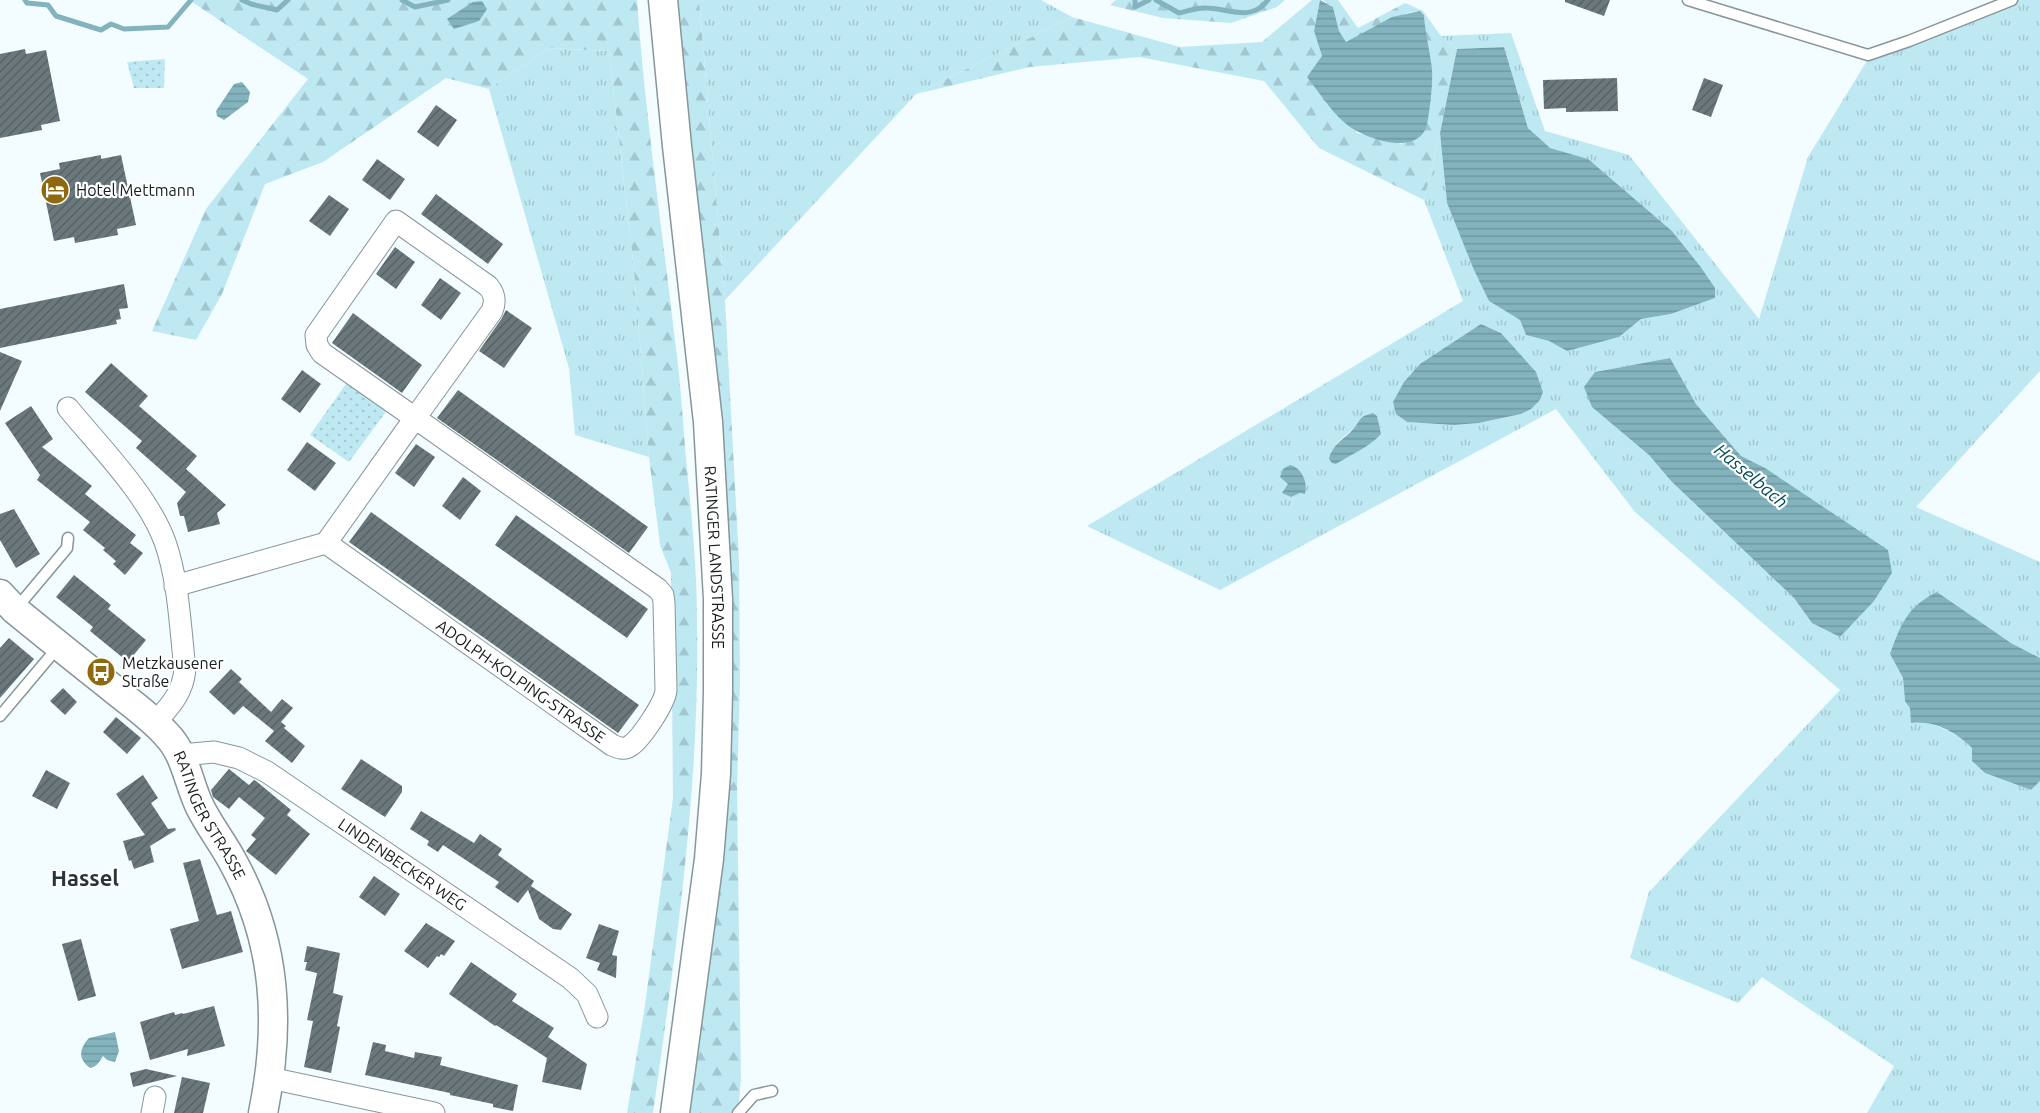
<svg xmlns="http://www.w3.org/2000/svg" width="2040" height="1113" font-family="Ubuntu,sans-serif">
<defs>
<pattern id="grass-tufts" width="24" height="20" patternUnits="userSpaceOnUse" patternTransform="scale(1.5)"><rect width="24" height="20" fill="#bee9f3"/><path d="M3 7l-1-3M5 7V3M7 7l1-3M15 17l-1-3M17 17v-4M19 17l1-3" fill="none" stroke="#a3c7d0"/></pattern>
<pattern id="forest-firs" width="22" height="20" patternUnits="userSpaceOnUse" patternTransform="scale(1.5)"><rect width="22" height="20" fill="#bee9f3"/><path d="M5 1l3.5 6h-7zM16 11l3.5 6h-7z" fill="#a3c7d0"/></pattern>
<pattern id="park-dots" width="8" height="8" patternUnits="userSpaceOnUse" patternTransform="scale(1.5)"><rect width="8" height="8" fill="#bee9f3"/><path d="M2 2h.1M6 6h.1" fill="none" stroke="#a3c7d0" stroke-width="1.8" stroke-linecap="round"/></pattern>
<pattern id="water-rules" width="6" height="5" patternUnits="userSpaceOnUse" patternTransform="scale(1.5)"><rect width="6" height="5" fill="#83b3bd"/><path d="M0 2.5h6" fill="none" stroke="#7099a2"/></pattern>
<pattern id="building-hatch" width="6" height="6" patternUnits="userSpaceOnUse" patternTransform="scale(1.5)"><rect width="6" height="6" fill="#6b787b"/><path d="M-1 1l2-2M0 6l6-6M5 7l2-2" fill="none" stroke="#576264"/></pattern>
</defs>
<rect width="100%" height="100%" fill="#f3fcfe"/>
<g fill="url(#grass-tufts)" fill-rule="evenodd">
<polygon points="699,0 1041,0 1072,17 916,94 725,300"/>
<path d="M2012 0H2040V371L1916 507 2040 562V658L2011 643 1937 592 1890 654 1903 678 1905 700 1924 721 1949 731 1962 739 1973 749 1972 761 1985 773 2031 790 2040 781V1113H1867L1894 1066 1762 977 1738 1003 1630 958 1649 892 1840 690 1635 512 1556 409 1220 590 1087 526 1463 301 1424 200 1440 133 1447 203 1489 301 1520 320 1526 335 1549 341 1567 350 1619 337 1641 319 1671 314 1715 298 1700 266 1672 231 1588 160 1549 148 1528 128 1504 47 1457 49 1441 36 1511 33 1545 131 1629 155 1759 319 1808 157 1873 51ZM1481 324 1501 333 1536 373 1543 392 1540 400 1521 414 1479 423 1454 425 1407 422 1396 414ZM1670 358 1696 404 1741 456 1892 573 1874 601 1812 623 1794 598 1671 481 1649 455 1624 432 1595 372ZM1356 426 1373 442 1336 464 1330 453 1339 441Z"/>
<polygon points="549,48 609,51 634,270 649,457 575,435 569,368 489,89"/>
</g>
<g fill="url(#forest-firs)">
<path d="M189 0H637C645 114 662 227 675 341 681 383 683 427 687 469 692 520 697 570 697 621 700 786 676 950 653 1113H627L644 1012 673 798 671 573 660 545 649 457 634 270 609 51 549 48 489 89 446 78 323 162 265 184 222 294 196 340 152 331 206 209 308 79Z"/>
<polygon points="677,0 699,0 725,300 739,561 740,684 737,788 741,1078 738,1113 690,1113 717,878 722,445"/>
<polygon points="1116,0 1285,0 1277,7 1231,23 1163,18 1110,5"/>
<polygon points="1312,0 1320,0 1314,31 1322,56 1357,133 1402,144 1425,32 1424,15 1420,11 1407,13 1346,42 1339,31 1333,7 1323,0 1338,0 1358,28 1405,3 1423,11 1441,36 1457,49 1440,133 1424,200 1319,148 1264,81 1139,57 1030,67 916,94 1072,17 1180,47 1262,42"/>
</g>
<g fill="url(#park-dots)">
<polygon points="165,59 164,88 134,88 127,62"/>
<polygon points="348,381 388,409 349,462 310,435"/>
</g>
<g fill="url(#water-rules)">
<path d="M1320 0 1333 7 1339 31 1346 42 1392 17 1420 11 1424 15C1425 33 1430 51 1432 69 1433 83 1430 110 1427 124 1419 159 1362 138 1345 123 1330 110 1319 92 1307 77L1322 56 1314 31Z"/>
<polygon points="482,1 487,9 479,21 454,29 447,19 473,2"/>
<polygon points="1504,47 1528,128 1550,148 1588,159 1672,231 1700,266 1715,288 1715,298 1671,314 1641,319 1619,337 1567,351 1549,341 1526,335 1520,320 1489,301 1474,270 1447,203 1440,133 1457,49"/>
<polygon points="242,82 250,92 248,102 224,120 217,116 216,111 234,84"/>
<polygon points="1481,324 1501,333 1536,372 1543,392 1540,400 1531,409 1521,414 1479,423 1454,425 1407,422 1396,414 1393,402 1404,382 1420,364"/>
<polygon points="1670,358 1696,404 1741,456 1765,468 1888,550 1892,573 1874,601 1840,637 1812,623 1794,598 1671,481 1649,455 1592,407 1584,387 1595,372"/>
<path d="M1373 413 1377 416 1381 434C1368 448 1352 454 1336 464L1332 463 1329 459C1332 444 1345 439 1354 428 1358 424 1359 419 1364 416 1367 415 1370 414 1373 413Z"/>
<path d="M1290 465C1302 468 1308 482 1305 494L1300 493 1291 497 1282 493 1288 484 1280 477 1283 469Z"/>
<path d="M1937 592 2011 643 2040 658V781L2031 790 1985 773 1972 761V748C1956 732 1934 720 1911 723L1910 708 1905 701 1903 678 1890 654C1901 624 1907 607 1937 592Z"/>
<path d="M115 1032 119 1051 115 1062 107 1060 103 1056C99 1062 98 1066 90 1068 78 1059 79 1049 89 1038Z"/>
</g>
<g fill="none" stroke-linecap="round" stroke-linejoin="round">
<g stroke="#83b3bd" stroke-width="5">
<polyline points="25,0 27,3 48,5 56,16 101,30 111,24 124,29 168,27 191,0"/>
<polyline points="242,0 251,4 277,10 288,0"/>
<polyline points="402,0 415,7 448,0"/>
<polyline points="1135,0 1135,7 1149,0"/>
<path d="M1156 0 1179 13C1188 11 1198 7 1207 8 1231 9 1251 22 1268 0"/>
</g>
</g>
<g fill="url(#building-hatch)">
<polygon points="1565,0 1610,0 1604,16 1565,2"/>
<polygon points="25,49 26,54 46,50 60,121 41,125 42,130 0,138 0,54"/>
<polygon points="1617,78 1618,111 1566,112 1566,108 1544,109 1543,80"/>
<polygon points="1704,78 1723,85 1711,117 1692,110"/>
<polygon points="436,105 457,120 438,147 417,132"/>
<polygon points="101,155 101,159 121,155 136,225 117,229 118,235 75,243 74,237 54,241 40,173 60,169 59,163"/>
<polygon points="377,159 405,179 390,200 362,180"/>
<polygon points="436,194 503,244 488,264 421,214"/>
<polygon points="329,195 349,209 330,236 309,221"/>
<polygon points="395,247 415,262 396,289 376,274"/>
<polygon points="440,278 461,293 441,320 421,305"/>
<polygon points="124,284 128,308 119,309 121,319 116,320 117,324 0,348 0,309"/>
<polygon points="506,310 532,328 504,368 479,351 502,318"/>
<polygon points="353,313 422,365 402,393 332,343"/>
<polygon points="0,352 22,361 0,411"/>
<polygon points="111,363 148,396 139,406 197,456 186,469 226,505 217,513 220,524 188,532 184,516 180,516 177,503 186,492 136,448 142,441 85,392"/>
<polygon points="302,370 321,384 300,413 281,399"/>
<polygon points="458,390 648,527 629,553 437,418"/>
<polygon points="31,406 53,439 42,447 92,486 85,494 136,535 130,543 143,553 125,575 113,564 116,561 103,550 105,548 83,530 90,522 37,480 40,475 5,423"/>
<polygon points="307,442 336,463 315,491 287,470"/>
<polygon points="416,444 435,457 414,487 395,473"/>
<polygon points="463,477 481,491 460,520 442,506"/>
<polygon points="14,509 40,554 16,568 0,540 0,514"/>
<polygon points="371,512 639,705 618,733 349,542"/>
<polygon points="516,515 648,609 627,638 495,545"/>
<polygon points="74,575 111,605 108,609 146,640 128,662 90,631 93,627 56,597"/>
<polygon points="9,638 34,659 0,698 0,648"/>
<polygon points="231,669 242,679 239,682 271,712 282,699 293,708 281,722 286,726 284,728 305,746 292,763 265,741 274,731 243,706 234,715 209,692"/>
<polygon points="63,688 77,702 65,715 50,701"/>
<polygon points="116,717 141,738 127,754 103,732"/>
<polygon points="361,759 402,786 402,792 385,817 341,789"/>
<polygon points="229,769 249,785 254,780 256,781 291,810 287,815 310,834 276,875 246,851 256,839 251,835 265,818 239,797 229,809 213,797 211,790"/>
<polygon points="46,770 70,783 57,809 32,796"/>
<polygon points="143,775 158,798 151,803 168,829 175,828 176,830 150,846 154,862 134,869 131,860 129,861 123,841 145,835 116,794"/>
<polygon points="421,811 474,843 480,834 502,849 498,855 534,881 531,886 572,914 561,930 553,929 539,919 528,890 518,903 495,887 499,882 443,845 438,852 427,845 429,841 410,829"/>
<polygon points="200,859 217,915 231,911 243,952 182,969 170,929 199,921 183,863"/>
<polygon points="374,876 400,894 385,916 359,897"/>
<polygon points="426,923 455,941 444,956 441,954 439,957 437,956 428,968 404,951"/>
<polygon points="599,924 619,931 612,955 617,956 616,978 597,970 600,963 586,958"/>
<polygon points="81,939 96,996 78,1001 62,944"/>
<polygon points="307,946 340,953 333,993 343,996 337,1026 340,1027 331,1073 304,1067 313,1021 307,1020 317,973 305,970 307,962 304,962"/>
<polygon points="471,962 517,994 512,1001 554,1028 548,1037 587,1064 581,1090 542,1082 547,1058 496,1025 495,1026 449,994"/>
<polygon points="214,1006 225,1046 187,1056 188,1049 150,1060 140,1022 174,1012 175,1015 182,1013 183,1014"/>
<polygon points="373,1042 386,1045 385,1051 414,1058 415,1052 442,1057 440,1065 518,1085 513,1111 493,1107 493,1104 450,1095 450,1093 365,1075"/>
<polygon points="146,1069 177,1076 133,1087 130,1073"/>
<polygon points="182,1077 210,1083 203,1113 174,1113"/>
</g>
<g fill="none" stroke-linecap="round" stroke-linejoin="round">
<g stroke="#889699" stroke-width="13">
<g id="lane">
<polyline points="1688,0 1868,55 1909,41 2012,0"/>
<polyline points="15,610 67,548 68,538"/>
<polyline points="0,716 58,647"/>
<polyline points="738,1113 754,1095 772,1091"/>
</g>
</g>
<g stroke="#889699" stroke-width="23">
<g id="street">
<path d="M396 221 488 286C495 294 496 301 492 311L415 418 322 353 317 345 316 335Z"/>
<path d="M68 408C100 447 148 495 165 542 179 582 180 627 185 669 183 693 170 706 155 723"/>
<path d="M175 586 326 543 415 418 658 589 663 595 664 603 666 690C665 703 641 739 630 746 624 750 619 748 612 745L326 543"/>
<path id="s1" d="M181 755 214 752 239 758 267 772 570 978 587 994 597 1017"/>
<polyline points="270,1078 434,1113"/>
<polyline points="152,1113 155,1097"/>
</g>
</g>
<g stroke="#889699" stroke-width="31">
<g id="secondary">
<path id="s2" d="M663 0 677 146 708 422 718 599V692L716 774 709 859 675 1113"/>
<path id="s3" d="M0 594 15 610C47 636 79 662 111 687 129 702 150 716 166 734 186 754 188 783 200 807 210 827 223 843 233 862 277 942 281 1025 263 1113"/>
</g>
</g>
<use href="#lane" stroke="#fff" stroke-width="10"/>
<use href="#street" stroke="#fff" stroke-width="21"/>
<use href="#secondary" stroke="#fff" stroke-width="28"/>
</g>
<defs>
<g id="hotel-disc" transform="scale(1.5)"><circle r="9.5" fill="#8f690e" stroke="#fff"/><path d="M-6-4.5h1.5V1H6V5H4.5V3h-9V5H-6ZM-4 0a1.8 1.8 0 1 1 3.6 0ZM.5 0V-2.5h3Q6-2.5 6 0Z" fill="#fff"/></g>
<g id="bus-disc" transform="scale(1.5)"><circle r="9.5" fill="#8f690e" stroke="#fff"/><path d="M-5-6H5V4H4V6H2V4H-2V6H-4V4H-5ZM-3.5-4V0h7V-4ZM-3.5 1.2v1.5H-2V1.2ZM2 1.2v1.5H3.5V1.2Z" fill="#fff"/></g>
</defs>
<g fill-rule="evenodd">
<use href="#hotel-disc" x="55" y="190"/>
<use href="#bus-disc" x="101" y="672"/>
</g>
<g text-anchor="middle" stroke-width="4.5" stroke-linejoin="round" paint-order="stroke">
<g font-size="16" fill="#171c1d" stroke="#fff" text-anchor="start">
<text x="76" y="196">Hotel Mettmann</text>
<text x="122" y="669">Metzkausener<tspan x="122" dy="18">Straße</tspan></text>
</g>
<g font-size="16" fill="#171c1d" stroke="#fff">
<text dy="6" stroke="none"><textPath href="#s2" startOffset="560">RATINGER LANDSTRASSE</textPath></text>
<text transform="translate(521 681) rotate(35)" y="6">ADOLPH-KOLPING-STRASSE</text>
<text dy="6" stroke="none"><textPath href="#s3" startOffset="310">RATINGER STRASSE</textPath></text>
<text dy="6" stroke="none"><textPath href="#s1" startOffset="254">LINDENBECKER WEG</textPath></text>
</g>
<g font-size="18" font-style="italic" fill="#004a56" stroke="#fff">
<text transform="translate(1751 476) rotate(40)" y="6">Hasselbach</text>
</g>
<g font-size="22" font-weight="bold" fill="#293437" stroke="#fff">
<text x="85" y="886">Hassel</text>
</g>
</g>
</svg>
